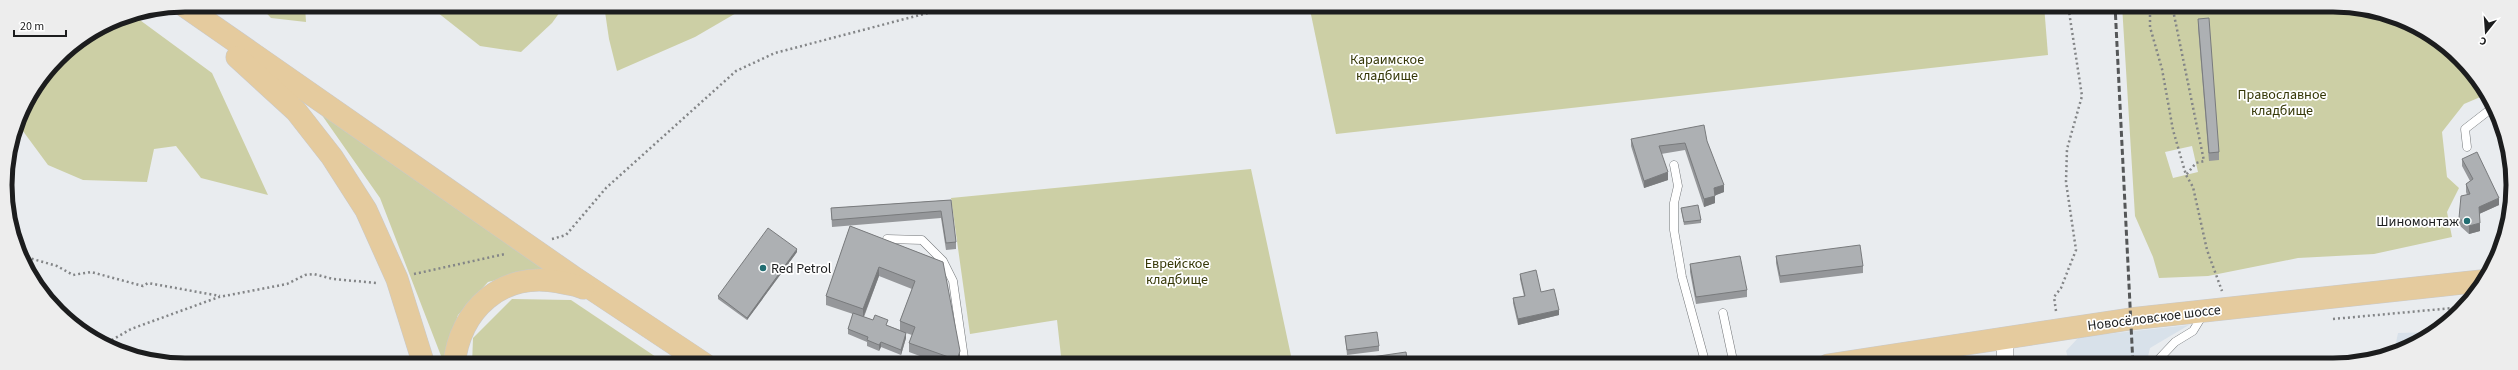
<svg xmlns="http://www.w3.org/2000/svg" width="2518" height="370" font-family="'Source Sans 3',sans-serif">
<rect width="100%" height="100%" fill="#e9ecef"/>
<g fill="#d8e1ea">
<polygon points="2189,325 2150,348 2146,365 2070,365 2066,351 2079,337"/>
<polygon points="2433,332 2412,347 2394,352 2398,333"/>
</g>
<g fill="#cccfa5" fill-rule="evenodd">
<polygon points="259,5 305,5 306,22 271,18"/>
<polygon points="428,5 565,5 552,23 521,52 480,46"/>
<polygon points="604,5 750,5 695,37 617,71 609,39"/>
<polygon points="1309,5 2044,5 2048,55 1336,134"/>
<path d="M2122 5H2345L2413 24 2468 66 2485 95 2464 104 2442 132 2447 177 2459 188 2447 212 2452 237 2374 254 2298 258 2208 276 2159 278 2153 257 2135 216ZM2192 146 2198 172 2173 178 2165 152Z"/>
<polygon points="133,15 212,73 268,195 201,178 176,146 154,149 147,182 83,180 48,165 17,123 19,116 58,58 116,19"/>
<polygon points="312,101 549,267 488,282 458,315 443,361 380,198"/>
<polygon points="1251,169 1293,365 1062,365 1057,320 970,334 951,198"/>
<polygon points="512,299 571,300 668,365 472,365 473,338"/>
</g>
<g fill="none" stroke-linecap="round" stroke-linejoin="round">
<g stroke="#737679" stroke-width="9">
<g id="lane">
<polyline points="2467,147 2465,129 2492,108"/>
<polyline points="1674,165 1678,186 1674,203 1674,230 1682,277 1706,365"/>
<polyline points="887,239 922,240 943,261 953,281 965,365"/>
<polyline points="1723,313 1734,365"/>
<polyline points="2158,365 2158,360 2175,342 2193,331 2204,313"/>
</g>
</g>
<g stroke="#737679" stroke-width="18">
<polyline id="street" points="2005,339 2005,365"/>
</g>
<g stroke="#c9c9c9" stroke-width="23">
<g id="primary">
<polyline points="183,5 572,276 706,365"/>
<polyline points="237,57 296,111 332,157 366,210 397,279 424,365"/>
<path d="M454 365C460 309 502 271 559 282 567 284 575 284 583 288"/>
<polyline points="1828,365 2130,319 2481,281"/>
</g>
</g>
<g stroke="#838587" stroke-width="2.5" stroke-dasharray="2 3" stroke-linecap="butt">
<polyline points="2150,5 2150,27 2162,69 2173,130 2186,175 2193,187 2207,250 2222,291"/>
<polyline points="2172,5 2204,161 2196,163 2186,175"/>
<polyline points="552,239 566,235 606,188 736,71 775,53 958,5"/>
<polyline points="22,256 57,266 73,275 91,272 143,286 148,283 220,296"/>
<polyline points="414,274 505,254"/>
<polyline points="2056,311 2054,297 2061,288 2076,250 2066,182 2067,149 2082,96 2068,5"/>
<polyline points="2333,319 2464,307"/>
<polyline points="103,345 131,329 219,297 287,284 305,275 314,274 333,279 377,283"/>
</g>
<use href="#lane" stroke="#fff" stroke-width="8"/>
<use href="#street" stroke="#fff" stroke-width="17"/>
<use href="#primary" stroke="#e5cb9e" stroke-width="22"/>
<polyline stroke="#555758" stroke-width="3" stroke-dasharray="6 3" stroke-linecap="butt" points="2115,5 2133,365"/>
</g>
<g fill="#95979a" fill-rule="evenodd">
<polygon points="2198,19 2219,152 2219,160 2209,161 2198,27"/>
<polygon points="1631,139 1707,141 1724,192 1715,195 1715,203 1704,207 1685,150 1661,154 1668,180 1644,188 1631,146"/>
<polygon points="2462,159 2499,205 2479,214 2480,231 2469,234 2459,225 2459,218 2467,195 2466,192 2466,184 2470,181 2462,166"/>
<polygon points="951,200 956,242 956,249 946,250 941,218 832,227 831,208"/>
<polygon points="1681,208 1701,220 1701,223 1684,225"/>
<path d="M850 226 943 262 960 360 958 365H944L909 352V343L912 335 906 333V338L901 355 881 347 879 351 867 346V342L848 334V329L853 314 826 305V296ZM879 276 912 289 900 321V330L864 317Z"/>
<polygon points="797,252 747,320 718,299 718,296"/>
<polygon points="1776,256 1863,266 1863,273 1780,283 1776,263"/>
<polygon points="1690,264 1747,290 1747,297 1696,304 1690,272"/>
<polygon points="1520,274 1541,292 1559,315 1518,325 1513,303 1513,298 1524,296 1520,279"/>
<polygon points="1345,336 1379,346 1379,351 1347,355"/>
</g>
<g fill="#797b7d">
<polygon points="1668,172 1668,180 1644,188 1644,181"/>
<polygon points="1724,185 1724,192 1714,196 1714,188"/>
<polygon points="1715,196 1715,203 1704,207 1704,199"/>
<polygon points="2499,198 2499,205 2479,214 2479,207"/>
<polygon points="2480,223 2480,231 2469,234 2469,226"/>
<polygon points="797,249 797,252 747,320 747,318"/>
<polygon points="879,267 879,276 863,318 863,309"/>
<polygon points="1559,310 1559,315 1518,325 1518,319"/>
<polygon points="906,333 906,338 901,355 901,350"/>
<polygon points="881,342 881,347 879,351 879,345"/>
<polygon points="960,351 960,360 958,365 957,365 957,360"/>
</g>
<g fill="#adb0b3" stroke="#797b7d">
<polygon points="2209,18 2219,152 2209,153 2198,19"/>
<polygon points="1704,125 1707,141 1724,185 1714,188 1715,196 1704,199 1685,143 1659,146 1668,172 1644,181 1631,139"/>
<polygon points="2477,152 2499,198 2479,207 2480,223 2469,226 2459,218 2461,196 2470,194 2466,184 2473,179 2462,159"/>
<polygon points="951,200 956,242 946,243 941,211 832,220 831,208"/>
<polygon points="1698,205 1701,220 1684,222 1681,208"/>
<polygon points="850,226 943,262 960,351 957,360 909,343 915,327 900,321 915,281 879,267 863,309 826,296"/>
<polygon points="768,228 797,249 747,318 718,296"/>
<polygon points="1860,245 1863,266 1780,276 1776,256"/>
<polygon points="1740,256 1747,290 1696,297 1690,264"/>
<polygon points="1536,270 1541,292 1554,289 1559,310 1518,319 1513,298 1525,296 1520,274"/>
<polygon points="853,313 873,320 875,315 888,320 886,325 906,333 901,350 881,342 879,345 867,340 868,337 848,329"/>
<polygon points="1377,332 1379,346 1347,350 1345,336"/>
<polygon points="1406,352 1408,365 1358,365 1358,364 1372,362 1372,357"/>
<polygon points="2205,358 2206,365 2180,365 2180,359"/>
</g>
<g fill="#216d72" stroke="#fff" stroke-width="1.5">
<circle cx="2467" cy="221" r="4"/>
<circle cx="763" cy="268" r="4"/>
</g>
<g text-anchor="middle" stroke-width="3.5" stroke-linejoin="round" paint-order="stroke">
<g font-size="14" fill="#353706" stroke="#fff">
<text x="1387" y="64">Караимское<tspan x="1387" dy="16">кладбище</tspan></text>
<text x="2282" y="99">Православное<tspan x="2282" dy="16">кладбище</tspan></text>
<text x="1177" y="268">Еврейское<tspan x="1177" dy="16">кладбище</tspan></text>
</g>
<g font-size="14" fill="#1c1d1e" stroke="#fff" text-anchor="end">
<text x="2459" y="226">Шиномонтаж</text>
<text x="771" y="273" text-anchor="start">Red Petrol</text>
</g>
<g font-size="14" fill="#1c1d1e" stroke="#fff">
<text transform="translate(2154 317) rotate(-7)" y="5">Новосёловское шоссе</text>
</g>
</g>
<path d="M0 0H2518V370H0ZM185 12H2333A173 173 0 0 1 2506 185V185A173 173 0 0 1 2333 358H185A173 173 0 0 1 12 185V185A173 173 0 0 1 185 12Z" fill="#ededed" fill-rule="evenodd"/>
<path fill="none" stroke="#1c1d1e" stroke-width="5" d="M185 12H2333A173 173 0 0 1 2506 185V185A173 173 0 0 1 2333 358H185A173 173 0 0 1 12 185V185A173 173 0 0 1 185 12Z"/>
<g transform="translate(2486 32) rotate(197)" stroke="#ffffff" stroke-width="3" paint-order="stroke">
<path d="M0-3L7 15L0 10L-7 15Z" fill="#1c1d1e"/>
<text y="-6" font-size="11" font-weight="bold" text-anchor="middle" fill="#1c1d1e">С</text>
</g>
<path d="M14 30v6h52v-6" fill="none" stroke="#1c1d1e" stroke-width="2"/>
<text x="20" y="30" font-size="12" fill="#1c1d1e" stroke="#ffffff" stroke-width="3" paint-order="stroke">20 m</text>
</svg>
